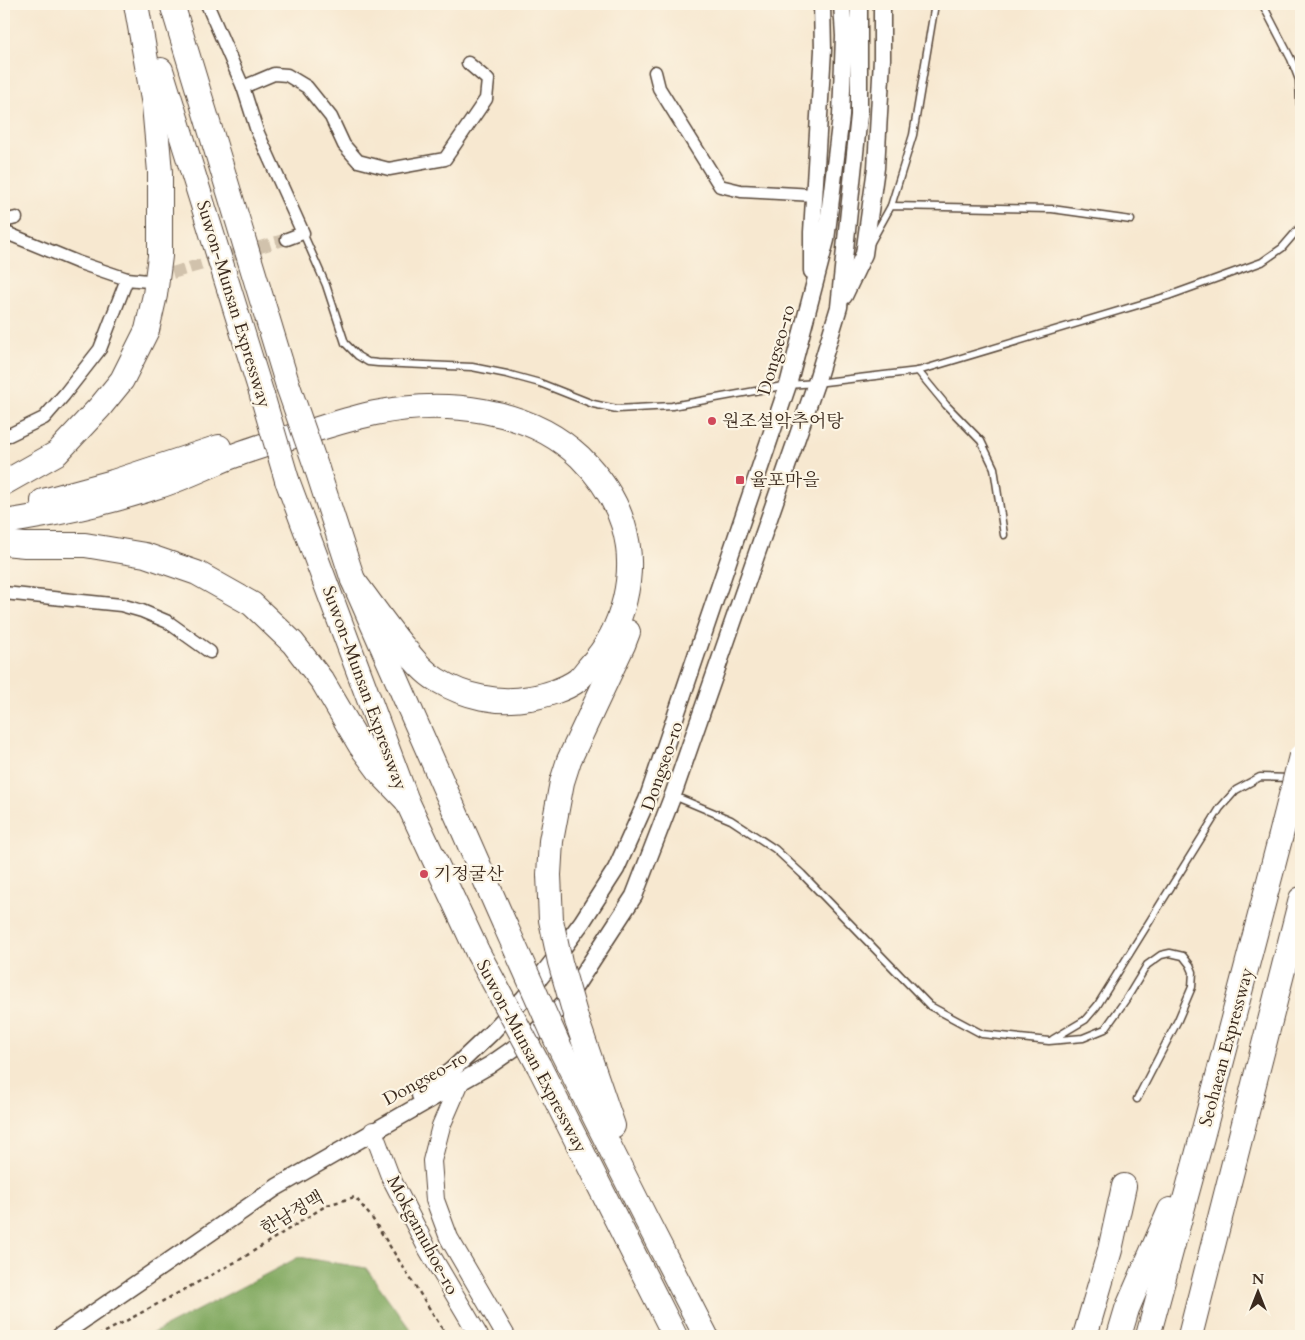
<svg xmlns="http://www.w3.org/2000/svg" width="1305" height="1340" font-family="Cardo,'Noto Serif KR',serif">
<rect width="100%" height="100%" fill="#fcf5e5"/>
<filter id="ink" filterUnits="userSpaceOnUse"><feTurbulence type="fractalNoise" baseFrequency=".02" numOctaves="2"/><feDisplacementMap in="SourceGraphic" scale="10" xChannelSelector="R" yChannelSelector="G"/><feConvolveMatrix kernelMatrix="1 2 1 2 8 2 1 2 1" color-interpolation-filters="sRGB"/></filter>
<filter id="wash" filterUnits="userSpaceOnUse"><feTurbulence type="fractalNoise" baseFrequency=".0096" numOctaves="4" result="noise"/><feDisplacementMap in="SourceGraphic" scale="20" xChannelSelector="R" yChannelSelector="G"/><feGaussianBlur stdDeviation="1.12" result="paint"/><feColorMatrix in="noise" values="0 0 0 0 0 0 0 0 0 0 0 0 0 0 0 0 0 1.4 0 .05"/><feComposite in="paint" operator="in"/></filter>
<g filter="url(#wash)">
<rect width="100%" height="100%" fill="#f7e8d0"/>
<polygon fill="#80a85f" stroke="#5e693e" points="299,1257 366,1268 415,1336 148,1336"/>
</g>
<g filter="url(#ink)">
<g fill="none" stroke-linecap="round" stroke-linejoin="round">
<polyline stroke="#d1c2ac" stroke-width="12" stroke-dasharray="12 6" stroke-linecap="butt" points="155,278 287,239"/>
<g stroke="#574639" stroke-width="9">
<g id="service">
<polyline points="1261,4 1264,7 1291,59 1299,80 1300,104 1301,106"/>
<polyline points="891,206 913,135 935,4"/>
<polyline points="303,233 326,285 345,343 358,356 368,362 378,363 472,367 507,374 540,383 593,404 617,409 672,406 788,385 816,383 918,371 1168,296 1262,262 1282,248 1301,226"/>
<polyline points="871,242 891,206 1052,209 1131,220"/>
<polyline points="918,371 946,405 981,441 994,468 1004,535"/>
<polyline points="674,796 731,820 775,849 802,874 930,1006 982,1034 1049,1041 1083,1038 1105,1029 1127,998 1147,965 1161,955 1170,953 1183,956 1190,965 1193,972 1192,987 1178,1020 1137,1099"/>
<polyline points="1053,1039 1085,1020 1097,1006 1220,808 1236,790 1260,777 1291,778"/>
</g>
</g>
<g stroke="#574639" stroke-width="15">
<g id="minor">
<polyline points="207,4 243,87"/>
<polyline points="655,72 659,88 720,186 741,191 814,195"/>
<polyline points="4,221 16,218"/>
<polyline points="4,232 77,262 127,279"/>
<polyline points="287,239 303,233 257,131 243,87 274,74 287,75 307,87 331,117 344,145 358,161 389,169 445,159 486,99 488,80 468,63"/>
<polyline points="4,435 9,435 44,418 64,395 100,349 127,279 148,281"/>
<polyline points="4,593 121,605 142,611 168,622 210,652"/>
</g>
</g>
<g stroke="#574639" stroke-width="19">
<g id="tertiary">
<polyline points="812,271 812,232 823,50 822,4"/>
<polyline points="844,296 864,254 876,168 882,59 882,4"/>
<polyline points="420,1095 452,1070 490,1034 524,998 553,961 582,922 616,869 647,800 788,385 826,240 841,116 844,36 842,4"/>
<polyline points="60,1336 277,1187 490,1065 533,1035 565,1002 634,896 673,795 816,383 839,307 859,115 859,4"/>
</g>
</g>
<g stroke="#574639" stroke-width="20">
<g id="secondary">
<polyline points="460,1082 441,1126 432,1161 435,1200 449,1238 506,1336"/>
<polyline points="373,1131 390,1176 427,1248 479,1336"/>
</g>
</g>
<g stroke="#574639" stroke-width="26">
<g id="motorway">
<polyline points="172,4 288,386"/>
<polyline points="161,70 262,395"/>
<polyline points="317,469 353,580 505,925"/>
<polyline points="287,480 407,801 478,953"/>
<polyline points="4,483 57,453 100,407 122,380 147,330 155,295 160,256 160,172 154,105 136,4"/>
<polyline points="43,501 113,482 219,447"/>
<path d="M4 522C56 514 109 503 159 486 188 477 215 462 244 452 264 445 284 439 304 433 328 426 351 418 375 413 444 399 527 407 580 457 599 476 615 498 623 524 638 572 624 630 589 667 586 671 582 676 578 680 566 689 544 696 530 698 498 704 465 697 437 680 422 671 412 657 401 644 384 623 369 601 353 580"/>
<polyline points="4,543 25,545 85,545 145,555 197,573 252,604 293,643 323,682 360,745 383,776 407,801"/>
<polyline points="549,875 551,841 562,782 569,760 623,645 628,632"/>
<polyline points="577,1021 613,1126"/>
<polyline points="558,1044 646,1219 706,1336"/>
<polyline points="539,1066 675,1336"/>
<polyline points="1085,1336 1110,1250 1124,1186"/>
<polyline points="1119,1336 1127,1309 1170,1210"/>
<polyline points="1148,1336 1202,1137 1280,839"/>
<polyline points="1190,1336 1301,899"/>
</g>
</g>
<polyline stroke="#574639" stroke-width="2.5" stroke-dasharray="4 4" stroke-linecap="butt" points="98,1336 241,1259 327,1205 355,1197 372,1218 447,1336"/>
<use href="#service" stroke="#fff" stroke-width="6"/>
<use href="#minor" stroke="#fff" stroke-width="12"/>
<use href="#tertiary" stroke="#fff" stroke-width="16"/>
<use href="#secondary" stroke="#fff" stroke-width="18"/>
<use href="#motorway" stroke="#fff" stroke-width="24"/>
<g stroke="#574639" stroke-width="26" stroke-linecap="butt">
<g id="motorway-bridge">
<polyline points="288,386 317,469"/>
<polyline points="262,395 287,480"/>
<polyline points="1280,839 1301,756"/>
<polyline points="549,875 551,920 560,962 577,1021"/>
<polyline points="505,925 558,1044"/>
<polyline points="478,953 539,1066"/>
</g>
</g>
<use href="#motorway-bridge" stroke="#fff" stroke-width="24"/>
</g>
</g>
<g fill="#d1495b" stroke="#fcf5e5" stroke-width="2">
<circle cx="712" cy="421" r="5"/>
<rect x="735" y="475" width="10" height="10" rx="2.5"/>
<circle cx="424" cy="874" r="5"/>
</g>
<g text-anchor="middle" stroke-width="4.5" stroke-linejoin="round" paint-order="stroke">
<g font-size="18" fill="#3b2a1e" stroke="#fcf5e5">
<text transform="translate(234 304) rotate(73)" y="6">Suwon-Munsan Expressway</text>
<text transform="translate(776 350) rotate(-74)" y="6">Dongseo-ro</text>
<text transform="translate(365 688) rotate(70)" y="6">Suwon-Munsan Expressway</text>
<text transform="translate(662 766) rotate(-71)" y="6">Dongseo-ro</text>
<text transform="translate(1226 1047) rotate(-75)" y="6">Seohaean Expressway</text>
<text transform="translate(532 1056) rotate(62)" y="6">Suwon-Munsan Expressway</text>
<text transform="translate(425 1078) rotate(-29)" y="6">Dongseo-ro</text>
<text transform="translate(292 1213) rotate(-30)" y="6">한남정맥</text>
<text transform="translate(423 1235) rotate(62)" y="6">Mokgamuhoe-ro</text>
</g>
<g font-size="18" fill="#3b2a1e" stroke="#fcf5e5" text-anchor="start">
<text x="722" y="427">원조설악추어탕</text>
<text x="750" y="486">율포마을</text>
<text x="434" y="880">기정굴산</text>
</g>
</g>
<rect width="1305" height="1340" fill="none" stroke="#fcf5e5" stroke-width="20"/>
<g transform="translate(1258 1292)" stroke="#fcf5e5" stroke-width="4" paint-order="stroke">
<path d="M0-4L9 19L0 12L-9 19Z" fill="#3b2a1e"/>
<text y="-8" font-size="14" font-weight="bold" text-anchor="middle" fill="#3b2a1e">N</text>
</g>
</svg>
